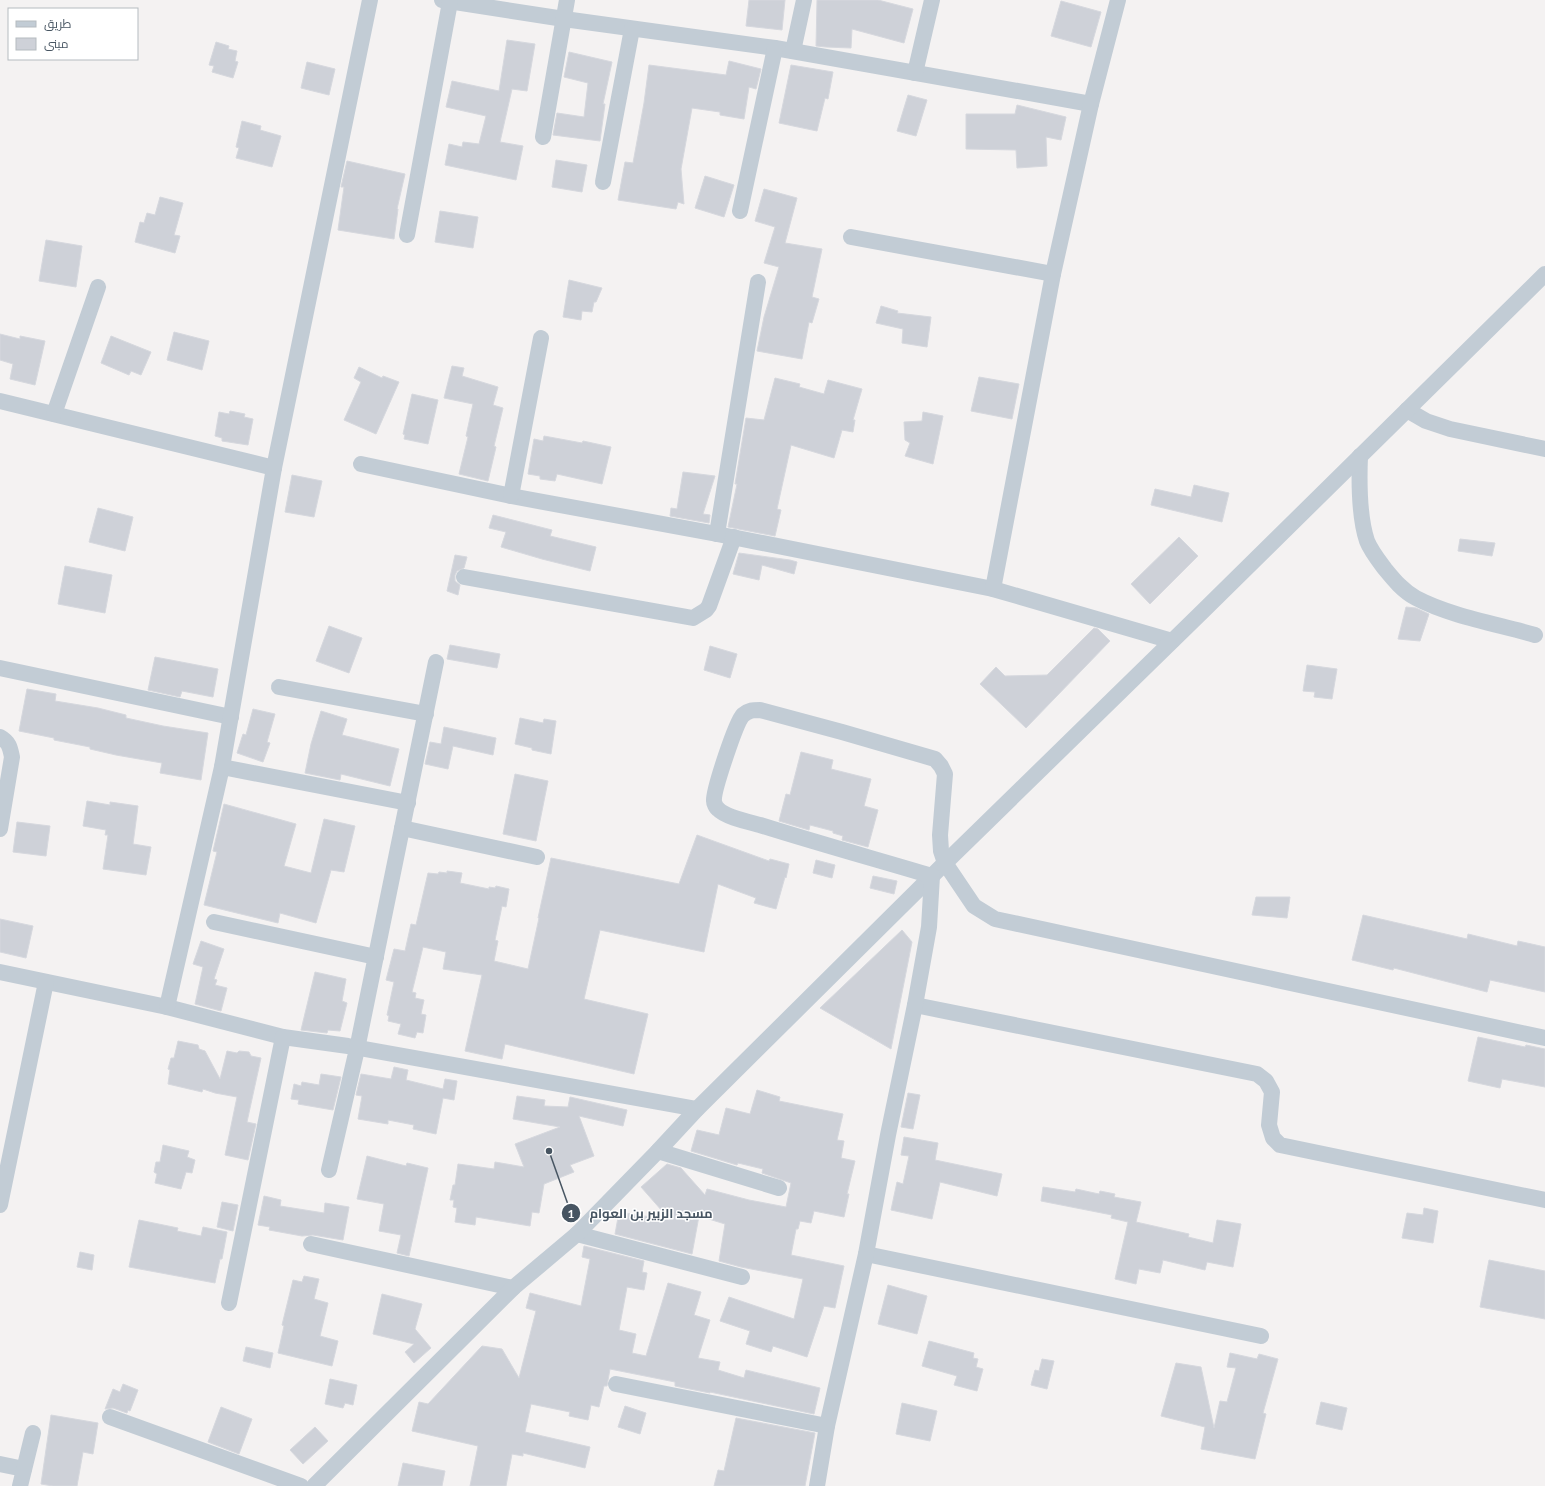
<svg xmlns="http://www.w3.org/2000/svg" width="1545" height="1486" font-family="Lato,Cairo,sans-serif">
<rect width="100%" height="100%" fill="#f4f2f2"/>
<g fill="#ced1d8" stroke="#d6d8de">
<polygon points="749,0 785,0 782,30 746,26"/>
<polygon points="817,0 878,0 913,9 904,43 852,29 851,48 826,47 816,46"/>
<polygon points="1061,1 1101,12 1091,47 1051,36"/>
<polygon points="507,40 535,44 527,91 512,89 500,142 523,146 516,180 445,165 449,144 462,147 463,142 479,144 486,116 446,107 452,81 499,91"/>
<polygon points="216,42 229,46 228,49 237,51 235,61 238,62 233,78 212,72 214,66 209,65"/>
<polygon points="569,52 612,62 603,104 605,104 600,141 553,135 557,113 584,117 588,83 564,77"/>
<polygon points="729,61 761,69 756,89 749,87 744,119 720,115 720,112 692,108 681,169 684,204 678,202 676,209 618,200 625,162 633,163 644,103 649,65 726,75"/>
<polygon points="307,62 335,69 329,95 301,88"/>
<polygon points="791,65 833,72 828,99 825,98 817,131 779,123"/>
<polygon points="908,95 927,100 916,136 897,131"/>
<polygon points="1017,105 1066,117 1061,140 1046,137 1047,166 1017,168 1016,150 966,149 966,114 1015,114"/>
<polygon points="242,121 261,126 260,130 281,136 272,167 236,158 239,148 236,147"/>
<polygon points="556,160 587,165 582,192 552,187"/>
<polygon points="347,161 405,174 397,209 398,209 394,239 338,230 344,187 341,187"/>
<polygon points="705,176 734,185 724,217 695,208"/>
<polygon points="764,189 797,198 785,243 822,249 812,297 819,299 812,323 809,322 802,359 757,351 764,317 779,267 764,263 775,227 755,221"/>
<polygon points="160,197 183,203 174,235 180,236 175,253 135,242 140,222 144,223 147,213 155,215"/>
<polygon points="440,211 478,217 473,248 435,242"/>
<polygon points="46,240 82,246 76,287 39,281"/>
<polygon points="569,280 602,288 596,302 594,302 592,312 582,311 581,320 563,317"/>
<polygon points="881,306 898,311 897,313 931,317 927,347 902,343 903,329 876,323"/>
<polygon points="174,332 209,341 202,370 167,360"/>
<polygon points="0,334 20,339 20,336 45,341 35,385 10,379 13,364 0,360"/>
<polygon points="111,336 151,352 141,375 131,371 129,375 101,363"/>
<polygon points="452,366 464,368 462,376 498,387 493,405 503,408 494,446 496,447 488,481 459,474 468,437 466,436 473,404 444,398"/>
<polygon points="359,367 382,378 383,376 399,382 376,434 344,420 361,382 354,378"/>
<polygon points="979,377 1019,384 1012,419 971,411"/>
<polygon points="775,378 800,384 799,387 824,394 828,380 862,389 853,420 855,420 853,432 842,430 834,458 791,445 777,509 781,510 775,536 728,527 737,484 735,484 746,418 764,420"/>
<polygon points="412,394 438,400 428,444 404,439 405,435 403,434"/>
<polygon points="230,411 245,414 244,417 253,419 248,445 222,441 222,438 215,436 219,412 229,414"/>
<polygon points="923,412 943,416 933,464 905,456 910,443 905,440 904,422 922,421"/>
<polygon points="544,436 582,443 583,441 611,447 602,484 557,474 555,481 540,479 540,476 528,474 534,439 543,441"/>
<polygon points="683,472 715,476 703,514 710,515 709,523 670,516 671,508 677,509"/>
<polygon points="292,475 322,481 314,517 285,512"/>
<polygon points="1194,485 1229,493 1222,522 1151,505 1155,489 1191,497"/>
<polygon points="98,508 133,517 125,551 89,542"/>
<polygon points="493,515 552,530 550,536 596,547 590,571 542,559 501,547 506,532 489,528"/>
<polygon points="1179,537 1198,556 1150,604 1131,584"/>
<polygon points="1460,539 1495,543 1492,556 1458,551"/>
<polygon points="739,553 790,560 797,562 794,574 762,565 759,580 733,574"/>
<polygon points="455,555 467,557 464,568 457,571 455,575 455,581 460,585 458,595 447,591"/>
<polygon points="65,566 112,575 105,613 58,604"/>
<polygon points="1406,607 1416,608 1429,614 1420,641 1398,639"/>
<polygon points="329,626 362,638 349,673 316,661"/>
<polygon points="1094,628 1098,629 1110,641 1026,728 980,684 996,667 1005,676 1047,675"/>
<polygon points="450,645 500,654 497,668 447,659"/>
<polygon points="710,646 737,654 730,678 704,670"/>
<polygon points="155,657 218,669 213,697 182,691 180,697 148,690"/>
<polygon points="1307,665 1337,669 1332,699 1314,697 1315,692 1303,691"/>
<polygon points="27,689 56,694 55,701 98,708 126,715 126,718 163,726 208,733 201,780 160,773 162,763 116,755 90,749 90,747 54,740 54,738 19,731"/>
<polygon points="253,709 275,714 267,742 270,743 263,762 237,753 243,734 246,735"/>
<polygon points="321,711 347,719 342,735 399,749 390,786 341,774 340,780 305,773 311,744"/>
<polygon points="520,718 543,723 544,719 556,721 551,754 532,750 532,748 515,744"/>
<polygon points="444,727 496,738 493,755 453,746 448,769 425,764 430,742 441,744"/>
<polygon points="801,752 833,760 831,769 871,779 864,806 878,810 868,847 842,840 843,836 833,833 833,831 810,825 809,830 779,821 786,794 790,795"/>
<polygon points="515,774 548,781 536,841 503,834"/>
<polygon points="87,801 110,805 110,802 138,806 133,844 151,847 146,875 103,869 108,835 105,835 106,830 83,826"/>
<polygon points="224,804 296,824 284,866 311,873 324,819 355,826 344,872 331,870 316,923 280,913 278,923 204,905 217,852 213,851"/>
<polygon points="17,822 50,826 46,856 13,852"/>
<polygon points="697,835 769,861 770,859 789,864 786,878 785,877 776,909 754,903 756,898 718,884 704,952 600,930 584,999 648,1014 634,1074 505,1044 502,1059 465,1051 482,975 443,969 446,952 423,947 412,992 416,993 415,998 424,1000 421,1014 426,1015 423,1033 417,1032 415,1038 398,1034 401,1024 388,1021 389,1016 387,1015 394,982 386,980 394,949 405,951 411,924 416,925 428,873 438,874 439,872 447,873 447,871 462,873 460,883 489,889 489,887 495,888 496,886 509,889 506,907 502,906 495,940 498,941 494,961 528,969 539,918 538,918 551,858 679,884"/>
<polygon points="816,860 835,865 832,878 813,873"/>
<polygon points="873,876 897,881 894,894 870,888"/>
<polygon points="1256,897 1290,897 1287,918 1252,915"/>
<polygon points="1363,915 1467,939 1468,934 1517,946 1518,941 1545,947 1545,992 1490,980 1487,992 1394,968 1393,970 1352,960"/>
<polygon points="0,919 33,926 26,958 0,952"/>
<polygon points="902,930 912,942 891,1049 820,1008"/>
<polygon points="201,941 224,949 214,979 217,980 215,985 227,988 221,1011 195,1004 203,967 193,964"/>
<polygon points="315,972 346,979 342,1001 347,1003 340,1031 328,1030 327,1033 301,1030"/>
<polygon points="1478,1037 1525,1047 1526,1045 1545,1049 1545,1087 1502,1079 1500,1088 1468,1081"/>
<polygon points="178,1041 198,1045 199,1049 205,1051 220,1079 227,1051 237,1053 239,1051 249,1052 251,1056 261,1058 247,1122 256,1124 248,1160 225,1155 237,1097 215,1093 203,1089 202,1092 168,1084 170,1070 168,1069 171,1058 174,1058"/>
<polygon points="394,1067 408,1070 406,1080 443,1089 445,1079 457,1081 454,1100 443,1098 436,1134 413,1129 414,1125 388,1120 388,1124 358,1119 362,1096 356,1095 361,1074 391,1079"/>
<polygon points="321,1074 341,1077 333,1110 298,1104 299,1100 291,1099 294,1084 301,1086 302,1082 319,1085"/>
<polygon points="757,1090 780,1097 779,1101 843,1114 837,1140 844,1141 841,1158 855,1161 847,1194 849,1194 844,1217 814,1211 811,1223 800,1221 798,1229 796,1229 791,1255 844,1266 835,1308 824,1306 807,1357 773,1346 771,1352 746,1344 750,1331 720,1321 729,1297 794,1319 803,1279 741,1267 719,1261 725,1224 699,1216 692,1254 615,1234 619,1212 670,1220 641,1187 667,1164 681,1168 705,1195 707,1189 749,1200 786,1207 791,1183 762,1173 763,1169 738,1163 737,1165 691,1151 697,1130 719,1135 726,1108 750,1114"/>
<polygon points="908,1093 920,1095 913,1129 901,1127"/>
<polygon points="517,1096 545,1100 544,1106 568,1107 570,1097 627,1110 623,1126 579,1116 594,1156 570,1165 574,1172 544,1184 539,1213 532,1212 530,1226 476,1217 475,1225 455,1222 457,1208 453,1207 454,1200 450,1200 453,1185 455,1185 458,1164 494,1169 495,1162 524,1167 515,1144 560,1127 513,1119"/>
<polygon points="904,1137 938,1143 935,1160 1002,1174 997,1196 940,1182 932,1219 891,1210 897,1182 903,1184 909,1156 901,1155"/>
<polygon points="163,1145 189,1151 187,1157 195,1160 192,1173 186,1172 181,1189 155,1183 157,1174 154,1172 156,1162 160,1162"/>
<polygon points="367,1156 406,1166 407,1163 428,1168 409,1256 397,1253 401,1235 379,1231 384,1204 357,1199"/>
<polygon points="1043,1187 1075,1192 1076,1189 1099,1194 1100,1191 1115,1194 1114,1197 1141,1202 1136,1222 1189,1234 1188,1237 1213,1243 1217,1220 1241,1224 1233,1267 1207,1262 1205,1270 1163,1260 1160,1273 1139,1269 1136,1284 1115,1279 1128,1222 1111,1218 1112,1215 1041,1201"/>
<polygon points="264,1196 281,1200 280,1206 324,1213 325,1203 349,1207 343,1240 313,1235 302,1236 269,1230 270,1227 258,1225"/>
<polygon points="222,1202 238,1205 233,1231 217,1227"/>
<polygon points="1424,1208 1438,1211 1433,1243 1402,1238 1407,1213 1423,1215"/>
<polygon points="139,1220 178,1228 177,1231 201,1236 203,1227 227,1232 222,1259 220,1259 215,1283 129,1267"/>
<polygon points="584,1246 644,1261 642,1272 647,1273 644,1290 627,1287 619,1330 636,1334 632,1353 646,1356 668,1283 701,1292 694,1315 710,1320 698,1358 720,1362 718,1370 744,1378 746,1370 820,1388 814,1414 710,1392 710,1393 675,1386 675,1382 610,1369 607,1386 604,1386 599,1407 591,1405 588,1420 569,1416 570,1412 531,1404 525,1432 590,1447 585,1468 523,1453 523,1456 512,1454 506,1486 470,1486 478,1446 412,1431 419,1402 428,1404 482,1346 502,1349 519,1378 536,1311 526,1308 530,1293 581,1306 590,1259 582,1257"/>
<polygon points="80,1252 94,1255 92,1270 77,1267"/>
<polygon points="1489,1260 1545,1271 1545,1319 1480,1307"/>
<polygon points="304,1276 319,1279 314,1299 328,1303 320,1336 338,1341 332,1366 278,1353 284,1326 282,1325 293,1280 302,1282"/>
<polygon points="888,1285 927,1296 917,1334 878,1324"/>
<polygon points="382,1294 422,1304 415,1329 431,1348 414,1363 405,1352 414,1344 373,1334"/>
<polygon points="929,1341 974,1353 973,1358 978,1359 976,1367 983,1369 977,1391 954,1385 957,1376 922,1366"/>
<polygon points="246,1347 273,1353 270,1368 243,1361"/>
<polygon points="1230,1353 1257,1359 1259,1354 1278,1359 1263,1413 1266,1414 1255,1459 1201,1449 1205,1427 1161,1416 1176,1363 1201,1367 1214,1428 1220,1401 1227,1402 1236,1368 1227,1367"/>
<polygon points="1042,1359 1054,1361 1047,1389 1031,1385 1035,1370 1039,1371"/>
<polygon points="330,1379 357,1385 353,1405 345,1403 343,1408 325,1404"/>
<polygon points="123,1384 138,1390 130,1411 128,1410 127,1413 113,1408 105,1409 113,1389 120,1392"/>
<polygon points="1321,1402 1347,1408 1342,1430 1316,1424"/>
<polygon points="902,1403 937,1411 930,1441 896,1434"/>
<polygon points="625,1406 646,1413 640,1434 618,1427"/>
<polygon points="221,1407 252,1419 239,1454 208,1442"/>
<polygon points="51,1415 98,1423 93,1454 83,1452 77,1486 53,1486 41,1484"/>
<polygon points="736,1418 815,1433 805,1486 714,1486 718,1470 724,1471"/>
<polygon points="315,1427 328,1441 303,1464 290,1450"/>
<polygon points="403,1463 445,1471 442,1486 398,1486"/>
</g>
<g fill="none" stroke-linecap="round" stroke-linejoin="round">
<g stroke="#c2ccd5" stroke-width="16">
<polyline points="442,0 564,19 775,48 1091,104"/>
<polyline points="793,51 804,0"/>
<polyline points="915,73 932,0"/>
<polyline points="543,137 567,0"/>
<polyline points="603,182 632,29"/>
<polyline points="740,211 775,48"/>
<polyline points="407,235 450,2"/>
<polyline points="851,237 1053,274"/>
<polyline points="0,401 274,468"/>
<polyline points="1407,410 1426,421 1450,429 1545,449"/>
<polyline points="54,414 98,287"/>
<path d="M1360 456C1359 481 1359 517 1367 541 1371 551 1379 561 1385 569 1394 580 1403 591 1416 598 1450 616 1497 624 1535 635"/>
<polyline points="361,464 511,496 717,534 993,589 1172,641"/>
<polyline points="511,496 541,338"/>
<polyline points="717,534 758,282"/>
<polyline points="464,577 693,618 706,610 709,606 734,537"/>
<polyline points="993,589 1053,274 1091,104 1118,0"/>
<polyline points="0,668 231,717"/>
<polyline points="279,687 426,714"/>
<path d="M0 737C9 742 10 747 12 757L0 829"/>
<polyline points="222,767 408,803"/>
<polyline points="402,828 537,857"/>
<polyline points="214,922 376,957"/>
<polyline points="0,972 167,1007 283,1037 348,1046 697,1109"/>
<polyline points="915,1005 1257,1074 1266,1081 1272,1092 1269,1125 1273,1138 1280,1145 1545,1200"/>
<polyline points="167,1007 222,767 274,468 370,0"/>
<polyline points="658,1151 779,1188"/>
<polyline points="329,1170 357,1049 436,662"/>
<polyline points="0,1205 46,982"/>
<polyline points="577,1234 742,1277"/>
<polyline points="311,1244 513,1288"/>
<polyline points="866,1254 1261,1336"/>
<polyline points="229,1303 283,1037"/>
<polyline points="616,1384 827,1426"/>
<polyline points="110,1417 301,1486"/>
<polyline points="0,1464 24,1469"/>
<polyline points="20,1486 33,1433"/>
<polyline points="314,1486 513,1288 577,1234 658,1151 697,1109 945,863 1203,611 1545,274"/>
<path d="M817 1486 827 1426 866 1254 888 1135 915 1005 929 927 932 876C875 859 817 843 760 825 749 822 725 817 718 809 716 808 714 803 714 801 713 791 736 722 743 715 749 710 753 710 760 710L842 732 935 759 941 766 945 774 940 835 941 851 945 863 974 906 995 919 1545 1038"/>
</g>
</g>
<path fill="none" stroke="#475562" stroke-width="1.5" d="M549 1151L571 1213"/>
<g fill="#475562" stroke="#fff" stroke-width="1.5">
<circle cx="549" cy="1151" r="4"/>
<circle cx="571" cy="1213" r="10"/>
</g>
<g font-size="12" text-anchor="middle" font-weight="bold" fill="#fff">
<text x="571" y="1218">1</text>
</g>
<g font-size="13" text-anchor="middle" font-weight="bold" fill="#475562" stroke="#fff" stroke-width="3" stroke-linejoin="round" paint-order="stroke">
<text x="651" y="1218">مسجد الزبير بن العوام</text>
</g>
<rect x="8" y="8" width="130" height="52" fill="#ffffff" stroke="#b5bbc0"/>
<rect x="16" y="21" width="20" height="6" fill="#c2ccd5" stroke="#b5bbc0"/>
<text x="44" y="28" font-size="12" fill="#475562">طريق</text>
<rect x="16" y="38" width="20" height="12" fill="#ced1d8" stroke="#b5bbc0"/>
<text x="44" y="48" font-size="12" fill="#475562">مبنى</text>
</svg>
